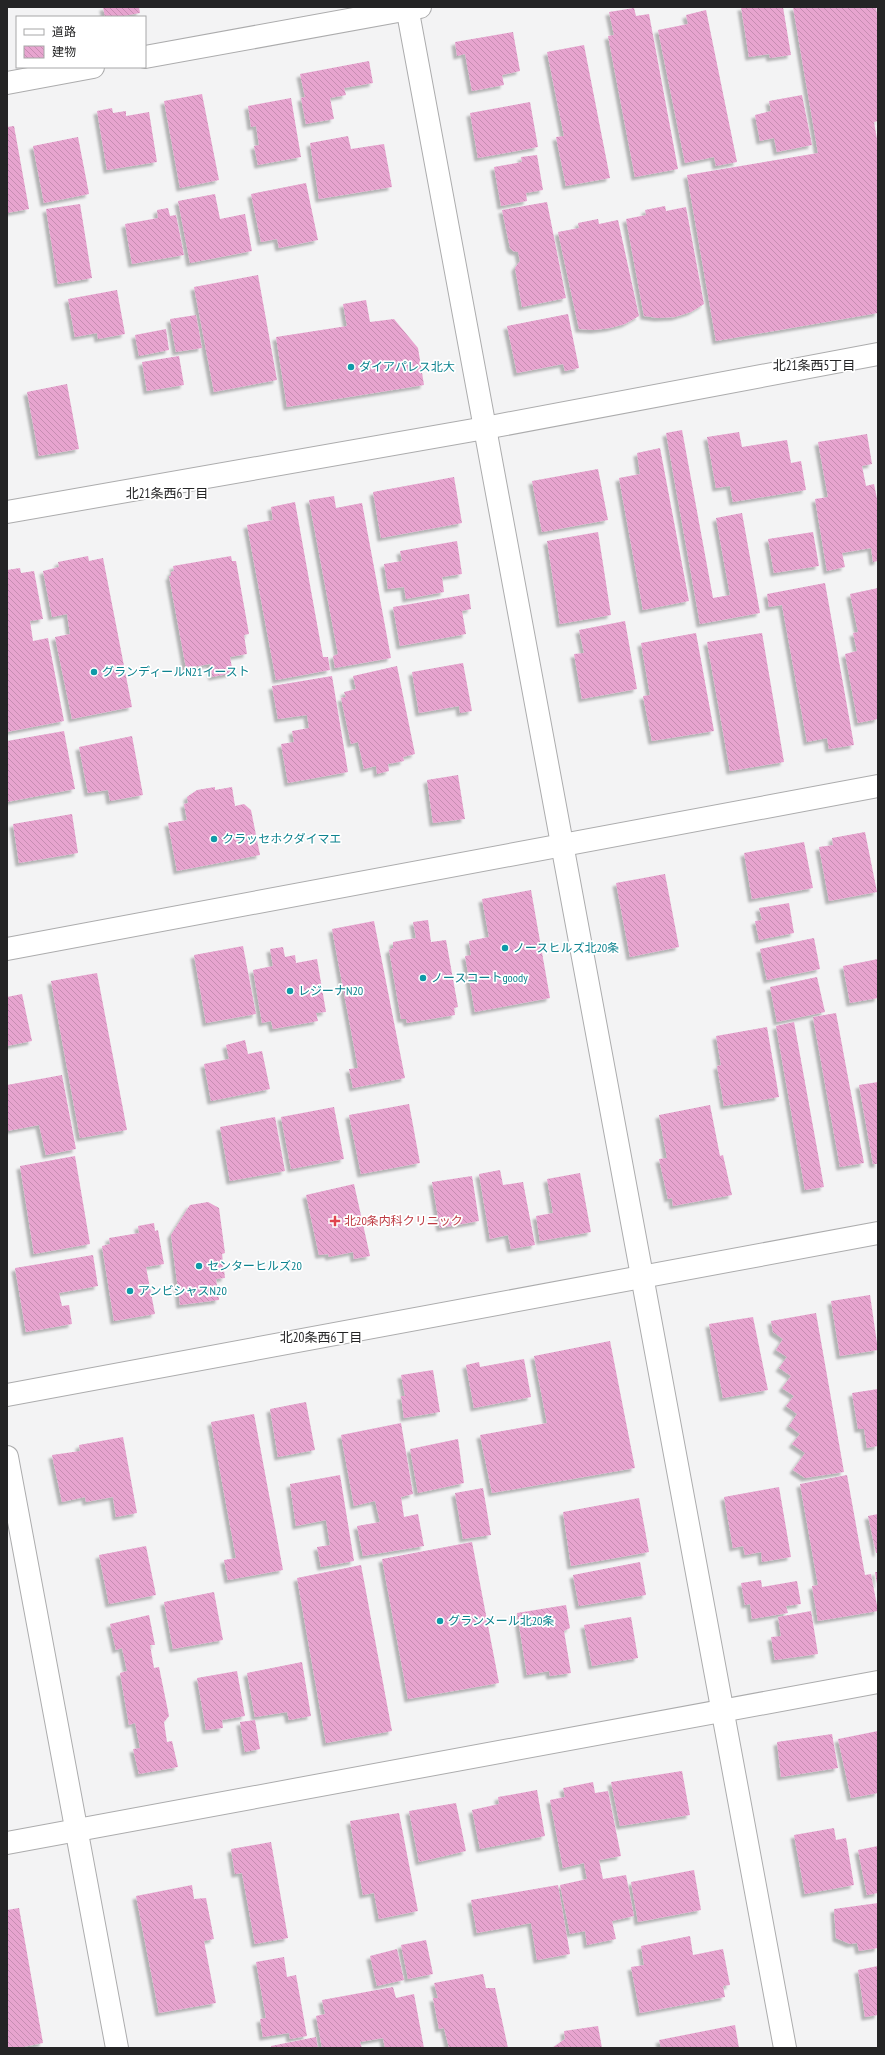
<svg xmlns="http://www.w3.org/2000/svg" width="885" height="2055" font-family="'PT Sans Narrow','Noto Sans JP',sans-serif">
<defs>
<pattern id="building-back-hatch" width="6" height="6" patternUnits="userSpaceOnUse"><rect width="6" height="6" fill="#e7a4cf"/><path d="M-1 5l2 2M0 0l6 6M5-1l2 2" fill="none" stroke="#c68db2"/></pattern>
<filter id="shadow"><feDropShadow dx="-3.5" dy="3.5" stdDeviation="1" flood-color="#0004"/></filter>
</defs>
<rect width="100%" height="100%" fill="#f3f3f4"/>
<g fill="url(#building-back-hatch)" filter="url(#shadow)">
<polygon points="103,7 139,7 140,13 118,17 105,17"/>
<polygon points="741,7 783,7 791,55 770,58 769,54 749,57"/>
<polygon points="793,7 876,7 878,20 878,121 874,122 878,145 878,313 716,341 687,175 818,153"/>
<polygon points="634,8 636,16 649,14 678,169 635,177 608,36 614,35 609,12"/>
<polygon points="706,10 737,162 716,166 714,157 685,163 658,30 688,24 686,15"/>
<polygon points="513,32 520,71 502,75 504,85 472,91 465,54 457,56 455,42"/>
<polygon points="584,45 610,178 566,186 556,137 564,136 547,52"/>
<polygon points="369,61 373,83 344,88 346,95 330,98 334,119 306,124 301,98 305,97 300,74"/>
<polygon points="202,94 219,180 180,188 164,101"/>
<polygon points="802,95 812,145 777,152 774,138 760,141 755,115 771,111 769,101"/>
<polygon points="291,98 301,157 258,165 254,146 259,145 256,126 251,127 248,106"/>
<polygon points="530,102 538,147 478,158 470,113"/>
<polygon points="112,108 113,113 126,111 126,116 149,112 157,162 107,170 97,111"/>
<polygon points="14,126 29,209 7,213 7,127"/>
<polygon points="348,136 351,149 384,144 392,187 319,199 310,143"/>
<polygon points="78,137 89,194 44,203 33,146"/>
<polygon points="537,155 543,190 526,193 527,201 501,206 494,167 522,162 521,157"/>
<polygon points="306,183 318,240 279,248 277,239 261,242 251,194"/>
<polygon points="215,194 220,219 245,214 252,251 190,263 178,201"/>
<polygon points="547,202 566,298 522,307 515,268 520,261 518,252 513,251 510,248 502,210"/>
<polygon points="80,204 92,278 58,284 46,209"/>
<polygon points="665,206 666,211 686,207 704,304 691,312 675,317 658,318 644,316 626,219 646,215 645,210"/>
<polygon points="168,208 170,216 176,215 184,255 132,264 125,224 158,218 157,210"/>
<polygon points="598,219 599,224 618,220 639,316 625,324 610,328 594,330 579,329 558,232 579,228 578,223"/>
<polygon points="258,275 277,380 214,392 194,287"/>
<polygon points="117,290 125,334 98,339 97,333 75,337 68,299"/>
<polygon points="366,300 370,322 394,319 418,348 424,385 287,407 276,337 347,326 343,304"/>
<polygon points="568,314 579,368 565,371 563,364 517,373 507,326"/>
<polygon points="196,315 202,348 176,352 170,319"/>
<polygon points="166,329 169,350 139,356 135,335"/>
<polygon points="179,356 184,385 147,391 142,362"/>
<polygon points="67,384 79,449 39,456 27,392"/>
<polygon points="682,430 713,598 730,595 716,518 742,513 760,613 700,624 666,433"/>
<polygon points="739,432 742,447 787,440 791,463 801,461 806,490 733,502 730,486 716,488 707,437"/>
<polygon points="867,434 872,464 862,466 866,486 874,484 878,504 878,561 873,562 871,548 842,553 845,567 827,571 815,499 828,497 818,442"/>
<polygon points="660,448 689,601 643,610 619,478 640,474 637,453"/>
<polygon points="598,469 608,520 542,532 532,481"/>
<polygon points="454,477 462,523 381,538 373,492"/>
<polygon points="334,496 336,508 362,503 391,658 335,668 333,656 338,654 309,500"/>
<polygon points="295,502 323,657 328,657 330,670 276,680 247,525 273,520 271,507"/>
<polygon points="598,532 611,615 560,624 547,541"/>
<polygon points="813,532 819,566 774,573 768,539"/>
<polygon points="457,541 462,574 442,577 444,592 406,599 404,587 388,589 384,564 402,561 400,551"/>
<polygon points="88,556 89,561 103,558 132,707 72,719 55,637 70,634 67,614 52,617 43,571 59,567 58,562"/>
<polygon points="231,556 232,561 236,561 249,634 244,635 247,654 230,657 233,673 212,677 210,664 186,668 169,576 171,576 171,572 174,571 173,566"/>
<polygon points="20,568 21,573 34,571 43,619 30,621 33,641 48,638 64,721 7,732 7,570"/>
<polygon points="825,583 854,745 829,749 827,738 807,742 782,605 769,607 767,594"/>
<polygon points="878,588 878,719 858,723 845,654 857,651 853,633 858,632 850,594"/>
<polygon points="469,594 471,609 462,611 466,634 400,646 393,607"/>
<polygon points="625,621 637,689 582,699 574,654 584,653 579,630"/>
<polygon points="696,633 714,731 652,741 643,696 650,695 641,643"/>
<polygon points="762,633 784,762 730,771 707,642"/>
<polygon points="463,663 472,711 460,713 459,706 419,713 412,672"/>
<polygon points="397,666 415,754 403,757 404,761 388,764 389,771 377,774 376,766 364,769 358,742 351,744 341,698 346,697 344,692 356,689 353,676"/>
<polygon points="332,676 348,772 288,783 281,744 294,742 292,731 309,728 307,715 278,719 272,686"/>
<polygon points="64,731 75,789 7,802 7,741"/>
<polygon points="132,736 143,795 110,801 108,790 88,793 79,747"/>
<polygon points="458,775 465,819 433,823 427,780"/>
<polygon points="215,787 215,790 232,787 235,806 244,804 251,810 260,855 177,871 168,823 187,820 184,804 188,803 187,797 197,790"/>
<polygon points="72,814 78,853 19,863 13,824"/>
<polygon points="865,832 877,892 829,901 819,847 833,845 832,838"/>
<polygon points="804,842 813,888 752,899 744,853"/>
<polygon points="665,874 679,947 630,957 616,883"/>
<polygon points="531,890 550,998 475,1012 465,956 471,955 469,941 489,937 482,899"/>
<polygon points="789,903 794,933 759,940 755,921 762,920 759,908"/>
<polygon points="428,920 431,942 446,940 458,1007 454,1008 455,1015 407,1023 406,1019 401,1019 389,950 393,948 393,942 416,938 413,922"/>
<polygon points="374,921 405,1078 353,1088 349,1069 358,1068 332,929"/>
<polygon points="814,938 820,969 767,980 760,949"/>
<polygon points="243,946 256,1014 206,1023 194,955"/>
<polygon points="283,947 285,957 295,955 296,963 317,959 326,1012 316,1013 318,1021 273,1029 271,1021 262,1023 253,970 273,966 270,949"/>
<polygon points="878,959 878,998 850,1003 843,966"/>
<polygon points="97,973 127,1130 80,1138 51,981"/>
<polygon points="817,977 825,1012 777,1022 770,987"/>
<polygon points="22,994 32,1041 7,1046 7,997"/>
<polygon points="836,1013 864,1163 840,1167 813,1017"/>
<polygon points="794,1022 824,1187 805,1190 776,1026"/>
<polygon points="767,1027 779,1097 724,1106 717,1066 721,1065 716,1036"/>
<polygon points="245,1040 248,1054 262,1051 270,1089 211,1101 204,1064 229,1059 226,1045"/>
<polygon points="62,1075 76,1149 46,1155 39,1125 7,1131 7,1085"/>
<polygon points="878,1082 878,1164 873,1164 859,1085"/>
<polygon points="409,1104 420,1163 361,1174 349,1115"/>
<polygon points="710,1105 720,1156 723,1155 732,1195 673,1206 672,1198 668,1199 659,1159 667,1158 659,1115"/>
<polygon points="334,1107 344,1159 291,1169 281,1117"/>
<polygon points="275,1117 285,1171 230,1181 220,1127"/>
<polygon points="75,1156 90,1244 34,1254 20,1166"/>
<polygon points="500,1170 503,1185 523,1182 535,1245 511,1249 508,1235 490,1239 479,1174"/>
<polygon points="580,1173 591,1232 540,1241 536,1216 553,1213 547,1179"/>
<polygon points="472,1176 479,1221 440,1228 432,1182"/>
<polygon points="354,1184 370,1256 354,1259 353,1252 329,1257 328,1254 319,1255 306,1195"/>
<polygon points="208,1202 219,1208 225,1253 222,1254 225,1278 216,1279 219,1300 180,1305 171,1235 190,1205"/>
<polygon points="154,1223 155,1231 158,1230 164,1264 146,1267 155,1314 114,1321 102,1246 110,1244 109,1238 139,1233 138,1226"/>
<polygon points="93,1255 98,1286 59,1293 62,1306 69,1305 72,1324 26,1332 15,1268"/>
<polygon points="870,1295 878,1350 840,1356 831,1301"/>
<polygon points="816,1313 844,1472 805,1478 793,1470 805,1453 792,1444 800,1434 789,1426 797,1414 786,1406 794,1396 782,1388 791,1376 779,1368 787,1357 776,1350 783,1339 773,1332 771,1321"/>
<polygon points="753,1317 768,1390 723,1398 709,1324"/>
<polygon points="610,1341 635,1468 492,1493 480,1435 547,1423 534,1356"/>
<polygon points="524,1359 531,1397 474,1408 466,1365 479,1362 480,1367"/>
<polygon points="433,1370 440,1412 404,1418 401,1396 405,1396 401,1375"/>
<polygon points="878,1389 878,1446 867,1448 864,1429 858,1429 852,1393"/>
<polygon points="306,1402 315,1450 278,1457 270,1409"/>
<polygon points="254,1414 283,1570 228,1580 224,1560 236,1558 211,1422"/>
<polygon points="401,1423 413,1494 401,1497 404,1517 418,1514 424,1546 363,1556 357,1526 380,1522 375,1501 354,1506 341,1435"/>
<polygon points="123,1437 137,1513 116,1517 113,1497 86,1502 85,1497 62,1502 52,1455 80,1451 79,1445"/>
<polygon points="458,1439 464,1483 418,1493 410,1449"/>
<polygon points="340,1475 354,1561 321,1567 317,1547 330,1545 326,1520 296,1526 290,1484"/>
<polygon points="847,1475 865,1575 871,1574 878,1611 818,1621 812,1586 818,1585 800,1484"/>
<polygon points="779,1487 791,1557 762,1562 761,1552 745,1555 743,1546 733,1548 724,1497"/>
<polygon points="483,1488 491,1535 463,1539 455,1493"/>
<polygon points="639,1498 649,1552 571,1566 563,1512"/>
<polygon points="878,1514 878,1553 876,1553 868,1516"/>
<polygon points="472,1542 499,1683 408,1699 382,1559"/>
<polygon points="146,1546 156,1595 109,1604 99,1555"/>
<polygon points="640,1562 646,1595 579,1606 573,1575"/>
<polygon points="361,1565 392,1731 326,1743 297,1578"/>
<polygon points="875,1572 878,1572 878,1584 877,1584"/>
<polygon points="761,1580 762,1587 797,1581 801,1604 786,1606 788,1613 752,1619 750,1604 745,1605 741,1583"/>
<polygon points="214,1592 223,1640 173,1649 164,1602"/>
<polygon points="566,1605 570,1628 564,1631 571,1673 550,1676 549,1671 527,1675 517,1613"/>
<polygon points="811,1611 818,1654 775,1660 771,1637 781,1636 778,1617"/>
<polygon points="149,1615 155,1645 150,1645 154,1668 159,1667 169,1716 164,1722 167,1742 172,1741 178,1767 139,1774 133,1749 140,1748 135,1723 129,1725 120,1673 127,1671 122,1648 116,1650 110,1624"/>
<polygon points="631,1617 638,1658 592,1666 584,1625"/>
<polygon points="302,1662 311,1716 289,1720 287,1712 255,1717 247,1673"/>
<polygon points="237,1671 245,1716 222,1720 223,1728 206,1730 197,1678"/>
<polygon points="255,1720 260,1749 245,1752 240,1722"/>
<polygon points="878,1731 878,1793 851,1798 838,1739"/>
<polygon points="832,1734 838,1768 781,1777 777,1742"/>
<polygon points="682,1771 690,1815 620,1826 611,1782"/>
<polygon points="593,1782 595,1793 608,1791 621,1856 599,1860 603,1879 626,1875 634,1916 612,1921 616,1939 587,1945 585,1931 570,1934 560,1885 587,1879 584,1863 563,1868 550,1800 565,1797 563,1788"/>
<polygon points="537,1790 545,1836 480,1849 472,1810 499,1804 498,1797"/>
<polygon points="456,1803 466,1851 419,1862 409,1811"/>
<polygon points="399,1813 418,1911 379,1919 374,1893 363,1895 350,1821"/>
<polygon points="834,1828 836,1840 846,1838 854,1885 805,1894 794,1835"/>
<polygon points="271,1842 288,1938 255,1944 242,1873 235,1874 231,1849"/>
<polygon points="878,1846 878,1893 867,1895 858,1850"/>
<polygon points="694,1870 701,1910 638,1922 631,1882"/>
<polygon points="192,1885 194,1899 206,1898 214,1939 204,1941 216,2003 159,2013 136,1896"/>
<polygon points="558,1885 570,1954 537,1960 531,1923 477,1933 471,1900"/>
<polygon points="878,1903 878,1948 859,1951 857,1943 850,1944 836,1938 834,1909"/>
<polygon points="19,1908 43,2043 18,2048 7,2048 7,1910"/>
<polygon points="690,1936 693,1955 723,1949 730,1985 723,1986 725,1997 640,2013 631,1967 644,1965 641,1946"/>
<polygon points="426,1940 433,1974 408,1979 401,1945"/>
<polygon points="397,1949 404,1980 377,1986 370,1956"/>
<polygon points="284,1957 287,1977 296,1975 307,2036 290,2039 289,2033 263,2037 260,2019 266,2018 256,1962"/>
<polygon points="878,1966 878,2015 865,2017 858,1970"/>
<polygon points="483,1974 486,1988 495,1988 508,2048 449,2048 444,2028 439,2029 433,1998 438,1998 434,1983"/>
<polygon points="393,1987 396,1998 414,1994 424,2048 385,2048 383,2038 360,2042 362,2048 322,2048 316,2016 325,2014 322,2000"/>
<polygon points="735,2025 739,2048 661,2048 659,2040"/>
<polygon points="598,2026 602,2048 552,2048 565,2039 564,2031"/>
<polygon points="316,2037 318,2048 271,2048 271,2046"/>
</g>
<g fill="none" stroke-linecap="round" stroke-linejoin="round">
<g stroke="#acacad" stroke-width="24">
<g id="minor">
<polyline points="407,7 785,2048"/>
<polyline points="145,57 420,7"/>
<polyline points="7,83 93,67"/>
<polyline points="7,512 485,428 878,354"/>
<polyline points="7,949 878,786"/>
<polyline points="7,1457 117,2048"/>
<polyline points="7,1843 878,1682"/>
</g>
</g>
<g stroke="#acacad" stroke-width="24">
<polyline id="tertiary" points="7,1395 878,1233"/>
</g>
<use href="#minor" stroke="#fff" stroke-width="22"/>
<use href="#tertiary" stroke="#fff" stroke-width="22"/>
</g>
<g fill="#0f9aa8" stroke="#fff" stroke-width="1.5">
<circle cx="351" cy="367" r="4"/>
<circle cx="94" cy="672" r="4"/>
<circle cx="214" cy="839" r="4"/>
<circle cx="505" cy="948" r="4"/>
<circle cx="423" cy="978" r="4"/>
<circle cx="290" cy="991" r="4"/>
<circle cx="199" cy="1266" r="4"/>
<circle cx="130" cy="1291" r="4"/>
<circle cx="440" cy="1621" r="4"/>
</g>
<path fill="#e0444e" stroke="#fff" stroke-width="1.5" d="M333 1215h4v4h4v4h-4v4h-4v-4h-4v-4h4z"/>
<g text-anchor="middle" stroke-width="3.5" stroke-linejoin="round" paint-order="stroke">
<g font-size="12" fill="#0d838f" stroke="#fff" text-anchor="start">
<text x="359" y="371">ダイアパレス北大</text>
<text x="102" y="676">グランディールN21イースト</text>
<text x="222" y="843">クラッセホクダイマエ</text>
<text x="513" y="952">ノースヒルズ北20条</text>
<text x="431" y="982">ノースコートgoody</text>
<text x="298" y="995">レジーナN20</text>
<text x="207" y="1270">センターヒルズ20</text>
<text x="138" y="1295">アンビシャスN20</text>
<text x="448" y="1625">グランメール北20条</text>
</g>
<g font-size="12" fill="#be3a42" stroke="#fff" text-anchor="start">
<text x="344" y="1225">北20条内科クリニック</text>
</g>
<g font-size="13" fill="#242425" stroke="#fff">
<text x="814" y="370">北21条西5丁目</text>
<text x="167" y="498">北21条西6丁目</text>
<text x="321" y="1342">北20条西6丁目</text>
</g>
</g>
<rect width="885" height="2055" fill="none" stroke="#242425" stroke-width="16"/>
<rect x="16" y="16" width="130" height="52" fill="#ffffff" stroke="#a7a7a8"/>
<rect x="24" y="29" width="20" height="6" fill="#ffffff" stroke="#a7a7a8"/>
<text x="52" y="36" font-size="12" fill="#242425">道路</text>
<rect x="24" y="46" width="20" height="12" fill="url(#building-back-hatch)" stroke="#a7a7a8"/>
<text x="52" y="56" font-size="12" fill="#242425">建物</text>
</svg>
